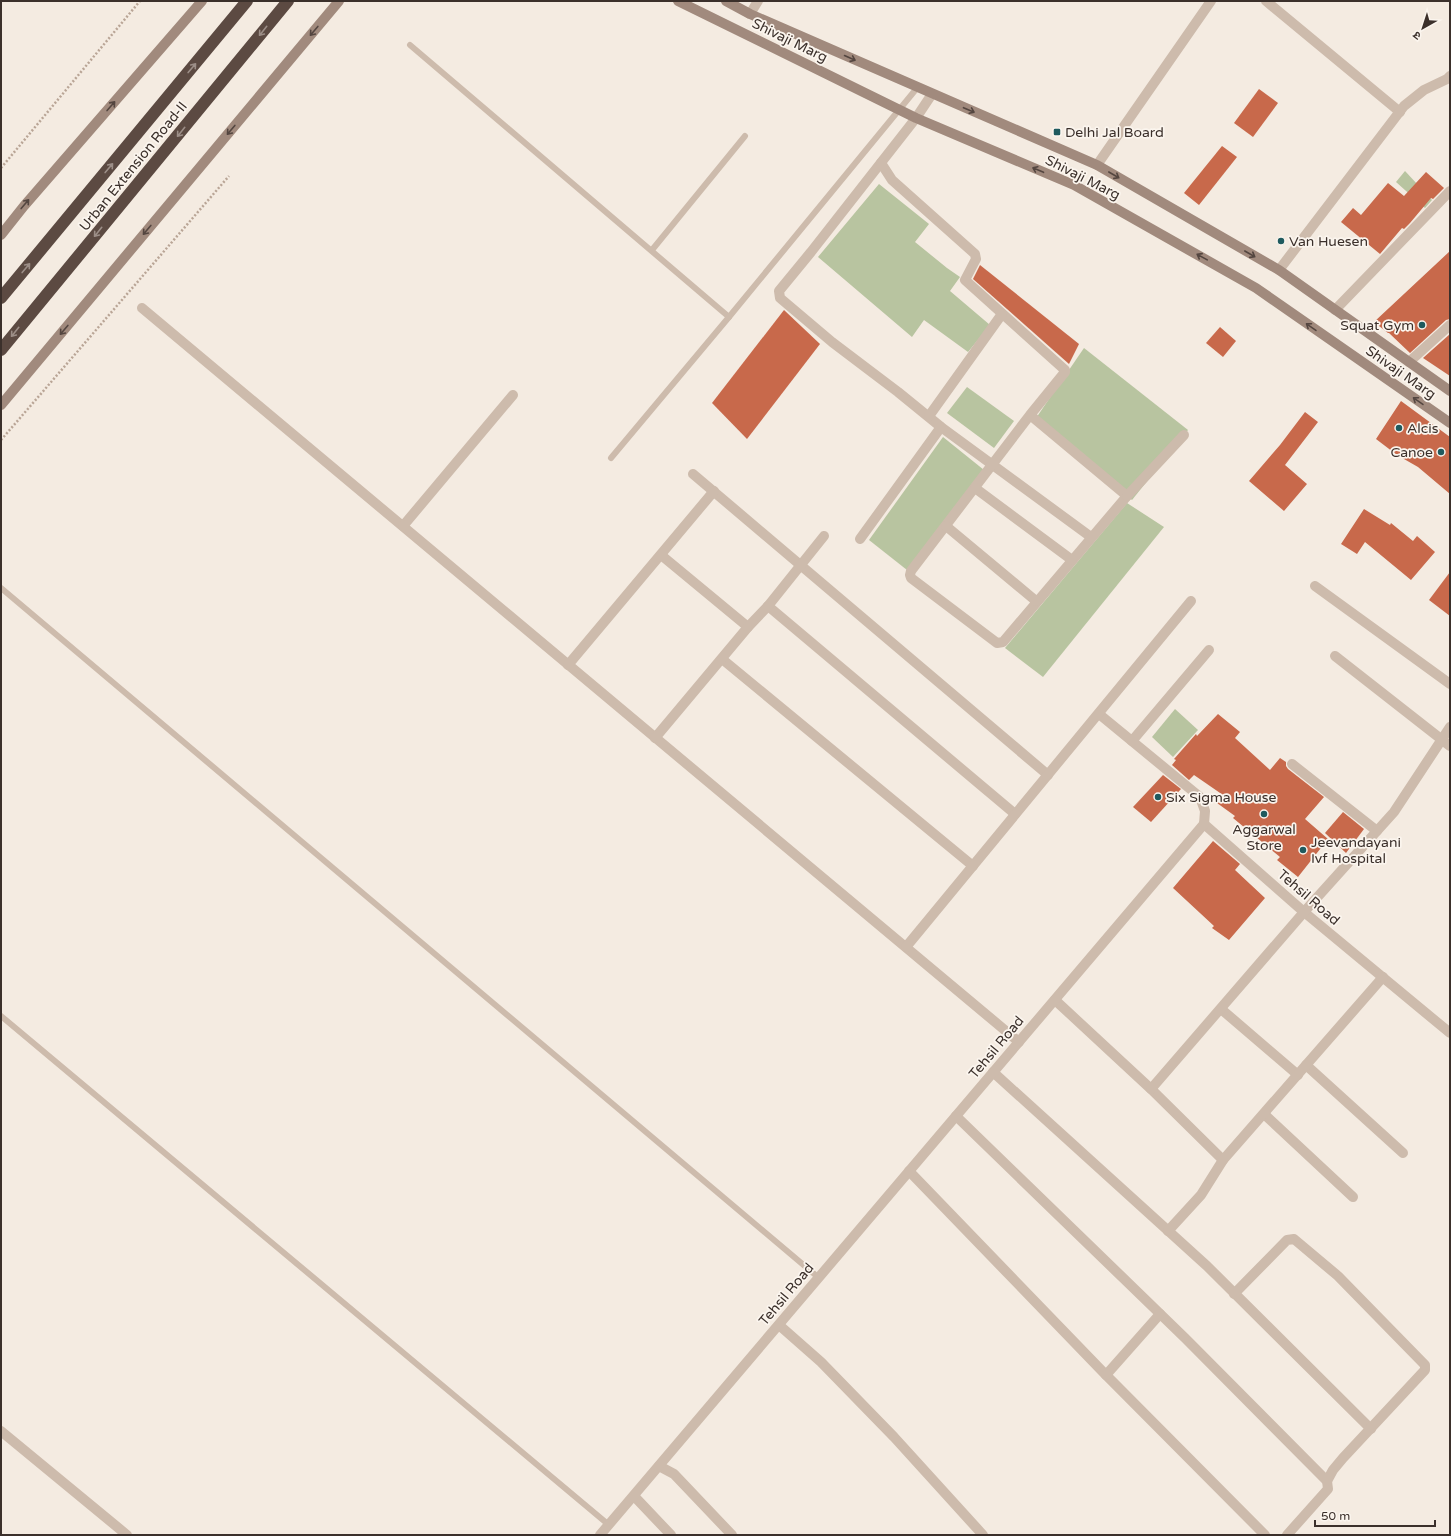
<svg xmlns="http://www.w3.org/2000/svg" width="1451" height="1536" font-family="'Varela Round','Noto Sans Devanagari',sans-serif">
<rect width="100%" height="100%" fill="#f4ebe1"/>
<g fill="#b8c4a0">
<polygon points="1405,171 1432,200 1425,208 1396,182"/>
<polygon points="879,184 929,224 915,242 947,268 960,277 950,291 990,325 968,352 924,320 912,337 818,257"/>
<polygon points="1084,348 1188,430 1132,500 1034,421"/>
<polygon points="967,387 1014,421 994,448 947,413"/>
<polygon points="943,437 984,470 907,570 869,540"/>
<polygon points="1127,503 1164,527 1043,677 1005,648"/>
<polygon points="1175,709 1198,730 1173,757 1152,737"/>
</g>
<g fill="#c8694b">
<polygon points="1259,89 1278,103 1253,137 1234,123"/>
<polygon points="1222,146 1237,157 1199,205 1184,193"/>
<polygon points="1426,172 1444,188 1433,199 1431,198 1410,223 1404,229 1402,228 1380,254 1341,222 1353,208 1361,215 1388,183 1404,196"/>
<polygon points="1450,251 1450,319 1446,320 1410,353 1389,333 1388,333 1374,322"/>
<polygon points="980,265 1079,344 1069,364 973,279"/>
<polygon points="784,310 820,344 747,439 712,403"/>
<polygon points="1220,327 1236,341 1223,357 1206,343"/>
<polygon points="1450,334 1450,376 1423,358"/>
<polygon points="1401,401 1450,437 1450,494 1418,467 1397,455 1376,439"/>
<polygon points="1305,412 1318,422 1285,465 1307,484 1284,511 1249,481 1280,445"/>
<polygon points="1364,509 1390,525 1391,523 1413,541 1417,536 1435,552 1411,580 1365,542 1357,554 1341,544"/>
<polygon points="1450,572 1450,616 1429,600"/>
<polygon points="1218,714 1240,732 1235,738 1270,770 1280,758 1286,762 1286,766 1288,769 1324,797 1305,819 1328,839 1298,877 1277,860 1280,857 1233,818 1235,816 1217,803 1223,795 1194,775 1189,780 1172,765 1176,760 1174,759 1196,734 1197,736"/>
<polygon points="1163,775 1181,789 1151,822 1133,807"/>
<polygon points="1343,812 1364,829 1346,853 1325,833"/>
<polygon points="1213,841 1240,864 1235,870 1265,898 1229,940 1212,928 1214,926 1173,888"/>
</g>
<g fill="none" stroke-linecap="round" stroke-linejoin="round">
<g stroke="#b9a596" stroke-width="2.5" stroke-dasharray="2 2" stroke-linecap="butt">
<polyline points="1,168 140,1"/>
<polyline points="1,440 229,176"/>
</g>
<g stroke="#cdbbac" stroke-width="6">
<polyline points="410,45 729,317 917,88"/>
<polyline points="652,250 745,136"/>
<polyline points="611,458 729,317"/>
<polyline points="1,588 819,1278"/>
<polyline points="1,1016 609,1525"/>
</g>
<g stroke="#cdbbac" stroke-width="10">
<polyline points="1266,1 1400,112"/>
<polyline points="750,14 758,1"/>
<polyline points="932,94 916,118 811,252 779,291 780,298 832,342 898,392 941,427 1091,537"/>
<polyline points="881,163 892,180 975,254 976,259 965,280 1065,370 1065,372 1030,415 911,571 910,575 911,578 997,643 1003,642 1127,496 1030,415"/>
<polyline points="1097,165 1211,1"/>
<polyline points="1279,270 1404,106 1424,90 1447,79 1450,76"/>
<polyline points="142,308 1019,1042"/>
<polyline points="1335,310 1450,191"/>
<polyline points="1409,362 1450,325"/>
<polyline points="929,416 1002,314"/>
<polyline points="693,474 1048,775"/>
<polyline points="975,488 1072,560"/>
<polyline points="1127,496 1184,435"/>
<polyline points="403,526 513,395"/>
<polyline points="946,526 1036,601"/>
<polyline points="860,539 941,427"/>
<polyline points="661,555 748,627"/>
<polyline points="1315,586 1450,684"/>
<polyline points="768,606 1015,814"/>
<polyline points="1335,656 1450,746"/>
<polyline points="722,659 973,866"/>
<polyline points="568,665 714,491"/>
<polyline points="1099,714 1200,797 1205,811 1204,824"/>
<polyline points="655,738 748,627 768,606 824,536"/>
<polyline points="1132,741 1209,650"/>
<polyline points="1292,764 1377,831"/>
<polyline points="1204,824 1304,912 1450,1033"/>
<polyline points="906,947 1191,601"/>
<polyline points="1055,1000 1151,1089 1223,1160"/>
<polyline points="1221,1009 1298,1075"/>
<polyline points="1306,1065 1403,1153"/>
<polyline points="993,1072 1207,1266 1371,1429"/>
<polyline points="1151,1089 1304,912 1394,812 1450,727"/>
<polyline points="1264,1114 1353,1197"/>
<polyline points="956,1116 1185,1338 1327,1481 1328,1489 1287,1535"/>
<polyline points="909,1171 1104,1373 1265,1535"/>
<polyline points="1168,1231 1201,1195 1223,1160 1383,977"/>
<polyline points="1234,1294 1287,1240 1294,1239 1338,1276 1425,1365 1425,1370 1343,1458 1333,1470 1327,1481"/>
<polyline points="779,1325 821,1362 894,1437 983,1535"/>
<polyline points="1106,1375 1160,1314"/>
<polyline points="1,1431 127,1535"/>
<polyline points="659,1466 674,1474 732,1535"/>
<polyline points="634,1496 671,1535"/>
<polyline points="600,1535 1204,824"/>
</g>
<g stroke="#a18a7d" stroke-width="10">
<polyline points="678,1 916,118 1074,185 1256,288 1450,423"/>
<polyline points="726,1 750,14 1097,165 1279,270 1450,391"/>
<polyline points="1,235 24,206 202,1"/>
<polyline points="1,405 339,1"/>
</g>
<g stroke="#5c4a42" stroke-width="12">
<polyline points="1,298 247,1"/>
<polyline points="1,350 288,1"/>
</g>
</g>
<defs><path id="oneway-shaft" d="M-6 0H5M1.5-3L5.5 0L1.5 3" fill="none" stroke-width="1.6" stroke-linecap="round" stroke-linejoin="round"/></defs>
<g stroke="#9c8e87">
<use href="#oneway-shaft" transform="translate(263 31) rotate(129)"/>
<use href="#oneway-shaft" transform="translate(192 68) rotate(-50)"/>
<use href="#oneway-shaft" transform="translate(181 132) rotate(129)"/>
<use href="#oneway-shaft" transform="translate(109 168) rotate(-50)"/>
<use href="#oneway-shaft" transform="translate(98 232) rotate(129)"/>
<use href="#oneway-shaft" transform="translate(26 268) rotate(-50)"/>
<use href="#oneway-shaft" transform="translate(15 332) rotate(129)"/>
</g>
<g stroke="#544640">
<use href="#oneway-shaft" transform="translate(314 31) rotate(130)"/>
<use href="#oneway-shaft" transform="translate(850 58) rotate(24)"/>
<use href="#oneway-shaft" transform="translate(111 106) rotate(-49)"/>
<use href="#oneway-shaft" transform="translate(969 110) rotate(23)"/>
<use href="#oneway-shaft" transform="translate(231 130) rotate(130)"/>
<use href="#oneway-shaft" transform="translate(1038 170) rotate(-157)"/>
<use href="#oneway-shaft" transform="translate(1114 175) rotate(30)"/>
<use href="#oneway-shaft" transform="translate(25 204) rotate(-50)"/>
<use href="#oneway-shaft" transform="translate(147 230) rotate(130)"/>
<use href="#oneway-shaft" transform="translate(1250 254) rotate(30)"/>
<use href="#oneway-shaft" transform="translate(1202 257) rotate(-151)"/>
<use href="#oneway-shaft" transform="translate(1311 327) rotate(-145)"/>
<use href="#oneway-shaft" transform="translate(64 330) rotate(130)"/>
<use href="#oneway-shaft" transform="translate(1418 401) rotate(-145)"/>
</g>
<g fill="#1f5a5e" stroke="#fbf5ee" stroke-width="1.5">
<rect x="1053" y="128" width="8" height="8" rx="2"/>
<circle cx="1281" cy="241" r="4"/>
<circle cx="1422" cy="325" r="4"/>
<circle cx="1399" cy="428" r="4"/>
<circle cx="1441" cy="452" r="4"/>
<circle cx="1158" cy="797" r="4"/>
<circle cx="1264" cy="814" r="4"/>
<circle cx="1303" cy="850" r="4"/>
</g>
<g text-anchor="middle" stroke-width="3.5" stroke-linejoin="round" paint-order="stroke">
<g font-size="14" fill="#3b302b" stroke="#fbf5ee">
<text transform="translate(790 40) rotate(26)" y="5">Shivaji Marg</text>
<text transform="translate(133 166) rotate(-51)" y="5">Urban Extension Road-II</text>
<text transform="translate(1083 177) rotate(27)" y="5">Shivaji Marg</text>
<text transform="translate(1401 372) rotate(35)" y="5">Shivaji Marg</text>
<text transform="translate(1309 897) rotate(41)" y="5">Tehsil Road</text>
<text transform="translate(996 1047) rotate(-50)" y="5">Tehsil Road</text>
<text transform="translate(786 1294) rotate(-50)" y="5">Tehsil Road</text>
</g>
<g font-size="14" fill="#3b302b" stroke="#fbf5ee" text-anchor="start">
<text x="1065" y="137">Delhi Jal Board</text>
<text x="1289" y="246">Van Huesen</text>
<text x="1414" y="330" text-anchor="end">Squat Gym</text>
<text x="1407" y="433">Alcis</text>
<text x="1433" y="457" text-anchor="end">Canoe</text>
<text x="1166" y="802">Six Sigma House</text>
<text x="1264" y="834" text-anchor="middle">Aggarwal<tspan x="1264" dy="16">Store</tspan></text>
<text x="1311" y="847">Jeevandayani<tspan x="1311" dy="16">Ivf Hospital</tspan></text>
</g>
</g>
<rect width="1451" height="1536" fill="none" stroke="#3b302b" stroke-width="4"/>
<g transform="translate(1423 28) rotate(219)" stroke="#fbf5ee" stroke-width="3" paint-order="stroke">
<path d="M0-3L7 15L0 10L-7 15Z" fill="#3b302b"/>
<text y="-6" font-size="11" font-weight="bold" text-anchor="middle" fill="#3b302b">उ</text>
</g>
<path d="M1315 1520v6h120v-6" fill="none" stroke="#3b302b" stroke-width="2"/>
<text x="1321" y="1520" font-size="12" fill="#3b302b" stroke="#fbf5ee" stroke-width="3" paint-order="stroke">50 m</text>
</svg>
